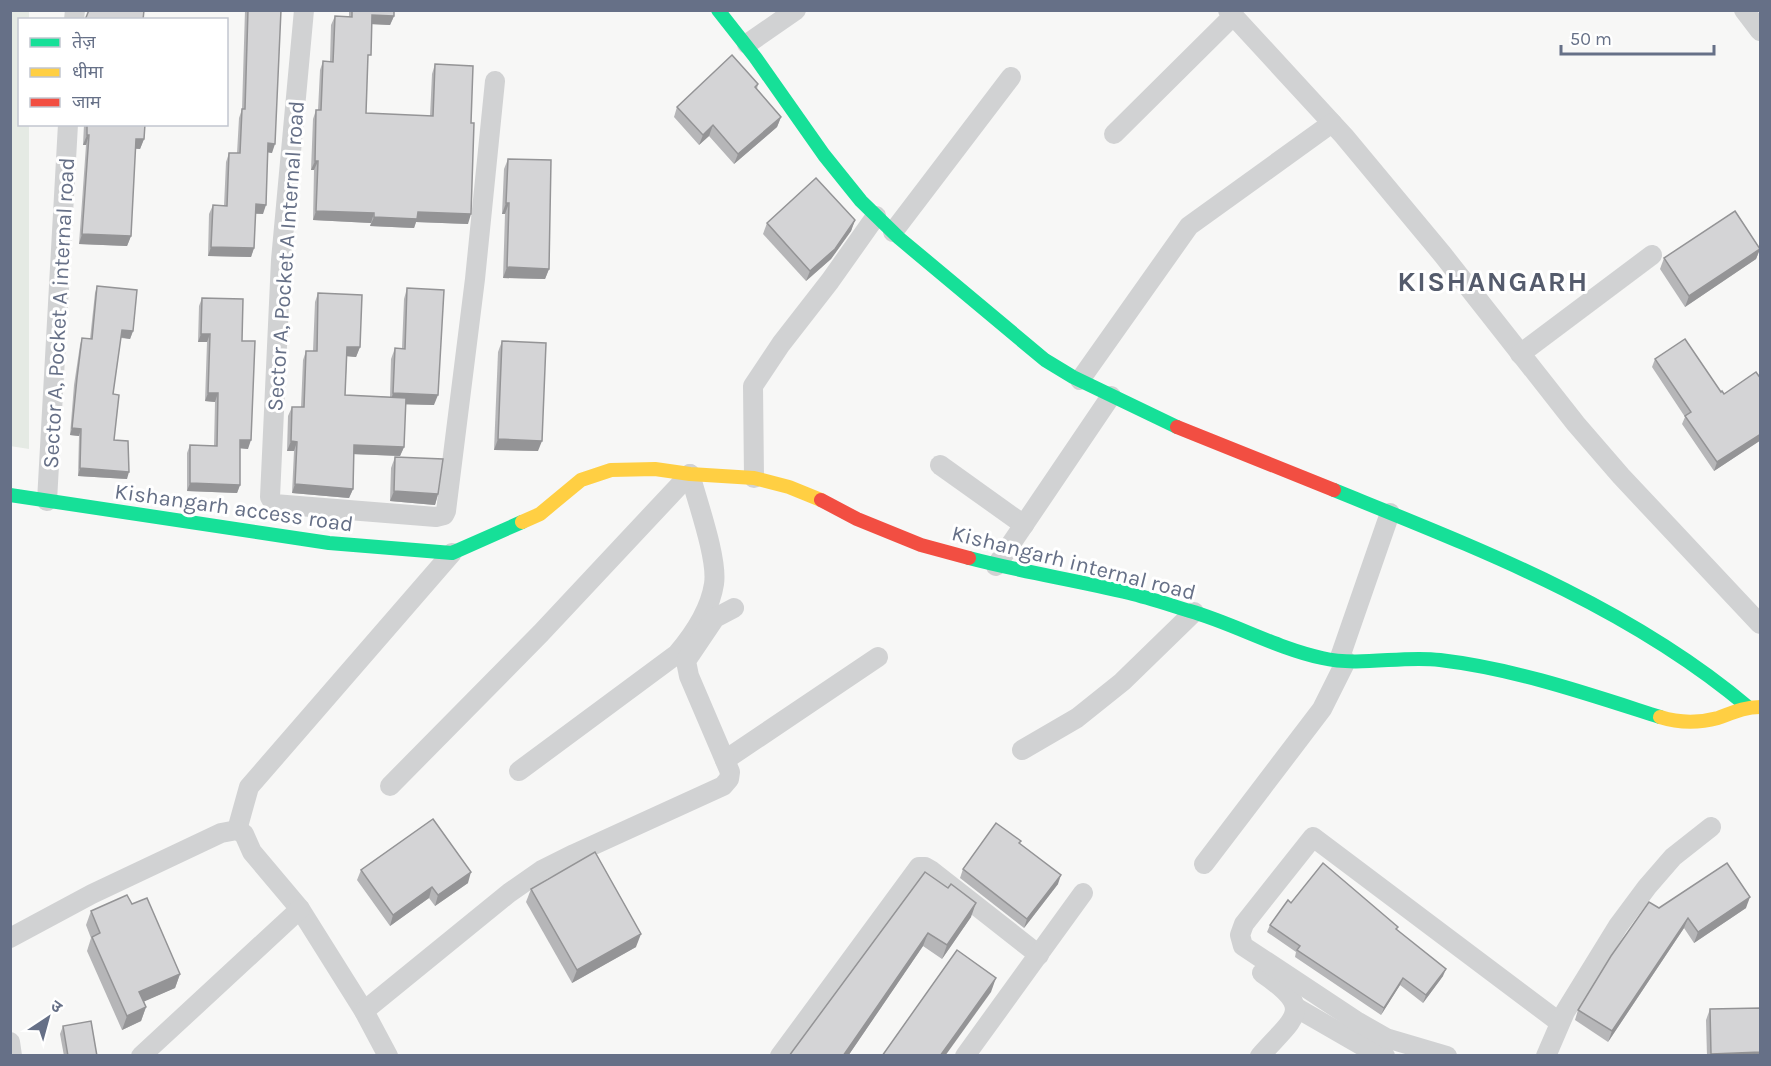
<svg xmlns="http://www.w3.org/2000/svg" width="1771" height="1066" font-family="Karla,'Noto Sans Devanagari',sans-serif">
<rect width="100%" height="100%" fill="#f7f7f6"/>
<polygon fill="#e5eae4" points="29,11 29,19 20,20 20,124 29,125 29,449 10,446 10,11"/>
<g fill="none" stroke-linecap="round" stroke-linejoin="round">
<g stroke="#d1d2d3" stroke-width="20">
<polyline points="304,10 281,260 270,497 274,504 436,517 444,515 446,511 475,279 495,81"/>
<polyline points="1228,10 1344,136 1443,255 1576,424 1621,476 1760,624"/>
<polyline points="1744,10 1760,31"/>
<polyline points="74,20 75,10"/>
<polyline points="747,44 796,10"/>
<polyline points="1114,134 1233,16"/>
<polyline points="893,232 1011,77"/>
<polyline points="1520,354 1652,255"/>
<polyline points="1080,380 1189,226 1332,123"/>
<polyline points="940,465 1024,525"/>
<polyline points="754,478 753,386 781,344 830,281 876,216"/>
<polyline points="47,501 68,124"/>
<polyline points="996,566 1111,396"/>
<polyline points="1339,660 1390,513"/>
<polyline points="1022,750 1077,718 1122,682 1194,612"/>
<polyline points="725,760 878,657"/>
<path d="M519 771 677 654C694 634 710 610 714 584 718 559 697 501 690 474"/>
<polyline points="390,786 541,633 690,474"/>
<polyline points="237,830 249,787 452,553"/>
<polyline points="1204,864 1322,709 1346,661"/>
<polyline points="10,938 92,894 221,833 237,830 244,834 252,852 300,909 364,1011 388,1056"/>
<polyline points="1295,1007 1368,1049 1385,1056"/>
<polyline points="364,1011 509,893 542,870 574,854 723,786 729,779 730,772 689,676 686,661 715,618 734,608"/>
<polyline points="10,1042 12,1056"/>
<polyline points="141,1056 300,909"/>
<polyline points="780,1056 919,867 925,867 932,871 1039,955"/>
<polyline points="965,1056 1083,893"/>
<path d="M1260 1056C1295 1016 1316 1010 1262 973"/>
<polyline points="1447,1056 1386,1038 1358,1022 1243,946 1240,935 1244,924 1313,837 1559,1022"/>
<polyline points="1546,1056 1565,1012 1618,926 1647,887 1673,857 1711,827"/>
</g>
<g stroke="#16e098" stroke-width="14">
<polyline points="718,10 755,57 824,155 861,201 899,238 1045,360 1073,377 1177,427"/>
<path d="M1334 490C1479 549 1627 605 1748 707"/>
<polyline points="10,495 329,543 452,553 522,522"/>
<path d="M969 558C1022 572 1076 580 1129 593 1149 598 1170 605 1190 611 1235 624 1276 648 1322 658 1361 667 1402 655 1440 660 1516 669 1588 694 1660 717"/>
</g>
<g stroke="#ffcf43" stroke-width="14">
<polyline points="522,522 540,514 581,480 611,470 655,469 690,474 754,478 789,487 821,500"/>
<path d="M1660 717C1679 723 1699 723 1718 718 1732 713 1745 707 1760 707"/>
</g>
<g stroke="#f24e42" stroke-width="14">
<polyline points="1177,427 1334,490"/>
<polyline points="821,500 857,519 921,545 969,558"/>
</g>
</g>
<g fill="#b6b6b8">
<polygon points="245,10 281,10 272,153 268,152 263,214 255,214 254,248 251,257 208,256 209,214 213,205 224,206 226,162 229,153 237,153 239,118 242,109"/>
<polygon points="349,10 394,10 394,16 390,25 372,24 367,64 366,113 430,116 432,74 435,64 468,224 416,222 414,228 370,226 371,223 313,220 314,170 311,170 313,119 316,110 318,110 320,70 323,61 330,61 331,25 335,16 349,16"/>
<polygon points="758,84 757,89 781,117 777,127 734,164 709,136 699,145 674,117 677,107"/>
<polygon points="84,124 145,124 144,139 140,149 135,149 131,236 127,246 79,244 86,145 83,145"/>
<polygon points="508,159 549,269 545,279 503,278 505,214 502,214 504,169"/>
<polygon points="855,220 851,231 831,259 806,281 763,234 767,223"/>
<polygon points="1760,249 1756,259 1685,307 1660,269 1664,258"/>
<polygon points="97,286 133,331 130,339 121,338 113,394 114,440 127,479 78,476 79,436 70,435 74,385 80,345 82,338 90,339 95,293"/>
<polygon points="407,288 434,405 405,404 404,447 400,456 354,454 353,489 349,498 292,493 294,451 287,451 288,416 292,407 301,407 303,360 306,351 313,351 315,302 318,293 360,347 356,357 347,356 345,395 390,397 391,359 395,348 402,348 404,299"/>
<polygon points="202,298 242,341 248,449 240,448 240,485 237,493 187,491 187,453 190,445 214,446 215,402 205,401 207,342 198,342 199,306"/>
<polygon points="502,341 538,451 494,450 498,352"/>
<polygon points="1655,359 1724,394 1761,379 1761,440 1714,471 1682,424 1685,417 1652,367"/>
<polygon points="395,457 438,494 435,505 390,501 391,468"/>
<polygon points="963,869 1058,884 1024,928 960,878"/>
<polygon points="361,870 468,883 435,906 429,898 390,926 357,880"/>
<polygon points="925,872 971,917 942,959 923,946 848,1056 789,1056"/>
<polygon points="531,889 636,947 572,983 526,902"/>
<polygon points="1291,903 1398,927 1396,929 1443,976 1423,1003 1400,985 1381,1015 1295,957 1296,952 1267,932 1270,925"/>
<polygon points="132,904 180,974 175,988 144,1001 146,1007 141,1021 122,1030 87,951 91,938 86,925 91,911"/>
<polygon points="1659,908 1746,908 1694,943 1684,928 1608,1042 1575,1020 1578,1010"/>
<polygon points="1710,1009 1761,1056 1707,1056 1706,1020"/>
<polygon points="63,1026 97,1056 64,1056 60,1034"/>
</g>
<g fill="#949496">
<polygon points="372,15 394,16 390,25 369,24"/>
<polygon points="781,117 777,127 734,164 738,154"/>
<polygon points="713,125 709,136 699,145 703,135"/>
<polygon points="87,135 89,135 86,145 83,145"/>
<polygon points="136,139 144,139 140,149 132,148"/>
<polygon points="268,143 275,144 272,153 265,152"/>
<polygon points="315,161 318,161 314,170 311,170"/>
<polygon points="506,203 509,203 505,214 502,214"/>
<polygon points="256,204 266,205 263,214 252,213"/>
<polygon points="316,211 374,213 371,223 313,220"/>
<polygon points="418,212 471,214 468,224 416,222 414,228 370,226 374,217"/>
<polygon points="855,220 851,231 831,259 806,281 810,271"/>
<polygon points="82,234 131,236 127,246 79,244"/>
<polygon points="211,247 254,248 251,257 208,256"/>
<polygon points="1760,249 1756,259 1685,307 1689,296"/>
<polygon points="507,267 549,269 545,279 503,278"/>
<polygon points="122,330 133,331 130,339 119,337"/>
<polygon points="201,334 210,334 207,342 198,342"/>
<polygon points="347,347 360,347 356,357 344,356"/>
<polygon points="208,393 218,393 215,402 205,401"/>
<polygon points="393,393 438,395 434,405 390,404"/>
<polygon points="72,428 81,429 79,436 70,435"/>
<polygon points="1761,434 1761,440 1714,471 1717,462"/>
<polygon points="498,439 542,441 538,451 494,450"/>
<polygon points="240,440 251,440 248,449 237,448"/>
<polygon points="291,441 297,442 294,451 287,451"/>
<polygon points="354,445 404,447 400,456 351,454"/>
<polygon points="80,468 129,472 127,479 78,476"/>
<polygon points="190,483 240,485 237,493 187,491"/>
<polygon points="295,484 353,489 349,498 292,493"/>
<polygon points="394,491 438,494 435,505 390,501"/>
<polygon points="471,872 468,883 435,906 438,895"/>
<polygon points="1061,875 1058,884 1024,928 1027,919"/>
<polygon points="432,887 429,898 390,926 393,915"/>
<polygon points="1750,897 1746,908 1694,943 1698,932"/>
<polygon points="976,903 971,917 942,959 947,945"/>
<polygon points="1688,918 1684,928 1608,1042 1612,1031"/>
<polygon points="928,933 923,946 848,1056 843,1056"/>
<polygon points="641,934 636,947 572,983 577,970"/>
<polygon points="1446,969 1443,976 1423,1003 1426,995"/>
<polygon points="180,974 175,988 134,1006 139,992"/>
<polygon points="996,978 991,992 945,1056 940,1056"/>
<polygon points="1403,978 1400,985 1381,1015 1384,1008"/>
<polygon points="146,1007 141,1021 122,1030 127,1016"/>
<polygon points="1761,1052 1761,1056 1711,1056 1711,1054"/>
</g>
<g fill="#d4d4d6" stroke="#949496" stroke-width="1.5">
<polygon points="89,10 144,10 143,20 85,20"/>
<polygon points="248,10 281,10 275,144 268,143 266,205 256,204 254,248 211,247 213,205 227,206 229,153 240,153 242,109 245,109"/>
<polygon points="352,10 394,10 394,16 372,15 371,55 368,55 366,113 433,116 435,64 473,66 471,123 474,123 471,214 418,212 417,219 374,217 374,213 316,211 318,161 315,161 316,110 321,110 323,61 333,62 335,16 352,17"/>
<polygon points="732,55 758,84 755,87 781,117 738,154 713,125 703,135 677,107"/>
<polygon points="87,124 145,124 144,139 136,139 131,236 82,234 89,135 87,135"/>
<polygon points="508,159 551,160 549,269 507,267 509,203 506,203"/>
<polygon points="816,178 855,220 835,249 810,271 767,223"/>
<polygon points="1735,211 1760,249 1689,296 1664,258"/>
<polygon points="97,286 137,290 133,331 122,330 113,394 119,395 114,440 128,441 129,472 80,468 81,429 72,428 77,378 82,338 92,339"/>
<polygon points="407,288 444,290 438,395 393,393 395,348 405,349"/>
<polygon points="318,293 362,295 360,347 347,347 345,395 406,398 404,447 354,445 353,489 295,484 297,442 291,441 292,407 304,407 306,351 317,351"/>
<polygon points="202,298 243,299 242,341 255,341 251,440 240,440 240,485 190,483 190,445 217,446 218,393 208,393 210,334 201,334"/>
<polygon points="1685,339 1721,392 1722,391 1724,394 1756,372 1761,379 1761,434 1717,462 1685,416 1691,412 1655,359"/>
<polygon points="502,341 546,343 542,441 498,439"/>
<polygon points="395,457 443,459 438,494 394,491"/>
<polygon points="433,819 471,872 438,895 432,887 393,915 361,870"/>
<polygon points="996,823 1021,841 1019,843 1061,875 1027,919 963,869"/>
<polygon points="595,852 641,934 577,970 531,889"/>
<polygon points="1323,863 1398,927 1396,929 1446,969 1426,995 1403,978 1384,1008 1297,950 1300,946 1270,925 1288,900 1291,903"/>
<polygon points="1727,863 1750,897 1698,932 1688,918 1612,1031 1578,1010 1611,956 1649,902 1659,908"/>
<polygon points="925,872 948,888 951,884 976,903 947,945 928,933 843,1056 789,1056"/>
<polygon points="127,895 132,904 147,898 180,974 139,992 146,1007 127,1016 92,937 100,933 91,911"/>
<polygon points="957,950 996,978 940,1056 882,1056"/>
<polygon points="1761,1008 1761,1052 1711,1054 1710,1009"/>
<polygon points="91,1021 97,1056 68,1056 63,1026"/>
</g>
<g text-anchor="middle" stroke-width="6" stroke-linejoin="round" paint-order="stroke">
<g font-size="22" fill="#667087" stroke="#fff">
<text transform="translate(285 256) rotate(-86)" y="8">Sector A, Pocket A Internal road</text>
<text transform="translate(58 313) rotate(-87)" y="8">Sector A, Pocket A internal road</text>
<text transform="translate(234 507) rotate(8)" y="8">Kishangarh access road</text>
<text transform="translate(1074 562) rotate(14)" y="8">Kishangarh internal road</text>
</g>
<g font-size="28" font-weight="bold" letter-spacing="1.5" fill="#545b6c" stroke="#fff">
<text x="1493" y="291">KISHANGARH</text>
</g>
</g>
<rect width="1771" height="1066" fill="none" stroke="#667087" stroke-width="24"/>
<rect x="18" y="18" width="210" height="108" fill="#ffffff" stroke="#c2c6cf" stroke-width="1.5"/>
<rect x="30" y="38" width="30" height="9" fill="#16e098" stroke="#c2c6cf" stroke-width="1.5"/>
<text x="72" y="48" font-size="18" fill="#667087">तेज़</text>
<rect x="30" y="68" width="30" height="9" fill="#ffcf43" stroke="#c2c6cf" stroke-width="1.5"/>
<text x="72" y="78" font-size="18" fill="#667087">धीमा</text>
<rect x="30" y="98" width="30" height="9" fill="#f24e42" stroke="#c2c6cf" stroke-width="1.5"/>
<text x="72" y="108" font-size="18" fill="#667087">जाम</text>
<g transform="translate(48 1018) rotate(36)" stroke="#ffffff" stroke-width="4.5" paint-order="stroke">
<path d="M0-4.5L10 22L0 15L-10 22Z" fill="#667087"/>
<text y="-9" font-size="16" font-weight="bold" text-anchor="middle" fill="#667087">उ</text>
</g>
<path d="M1561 45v9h153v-9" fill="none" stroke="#667087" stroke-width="3"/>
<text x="1570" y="45" font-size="18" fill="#667087" stroke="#ffffff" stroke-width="4.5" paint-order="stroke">50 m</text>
</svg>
